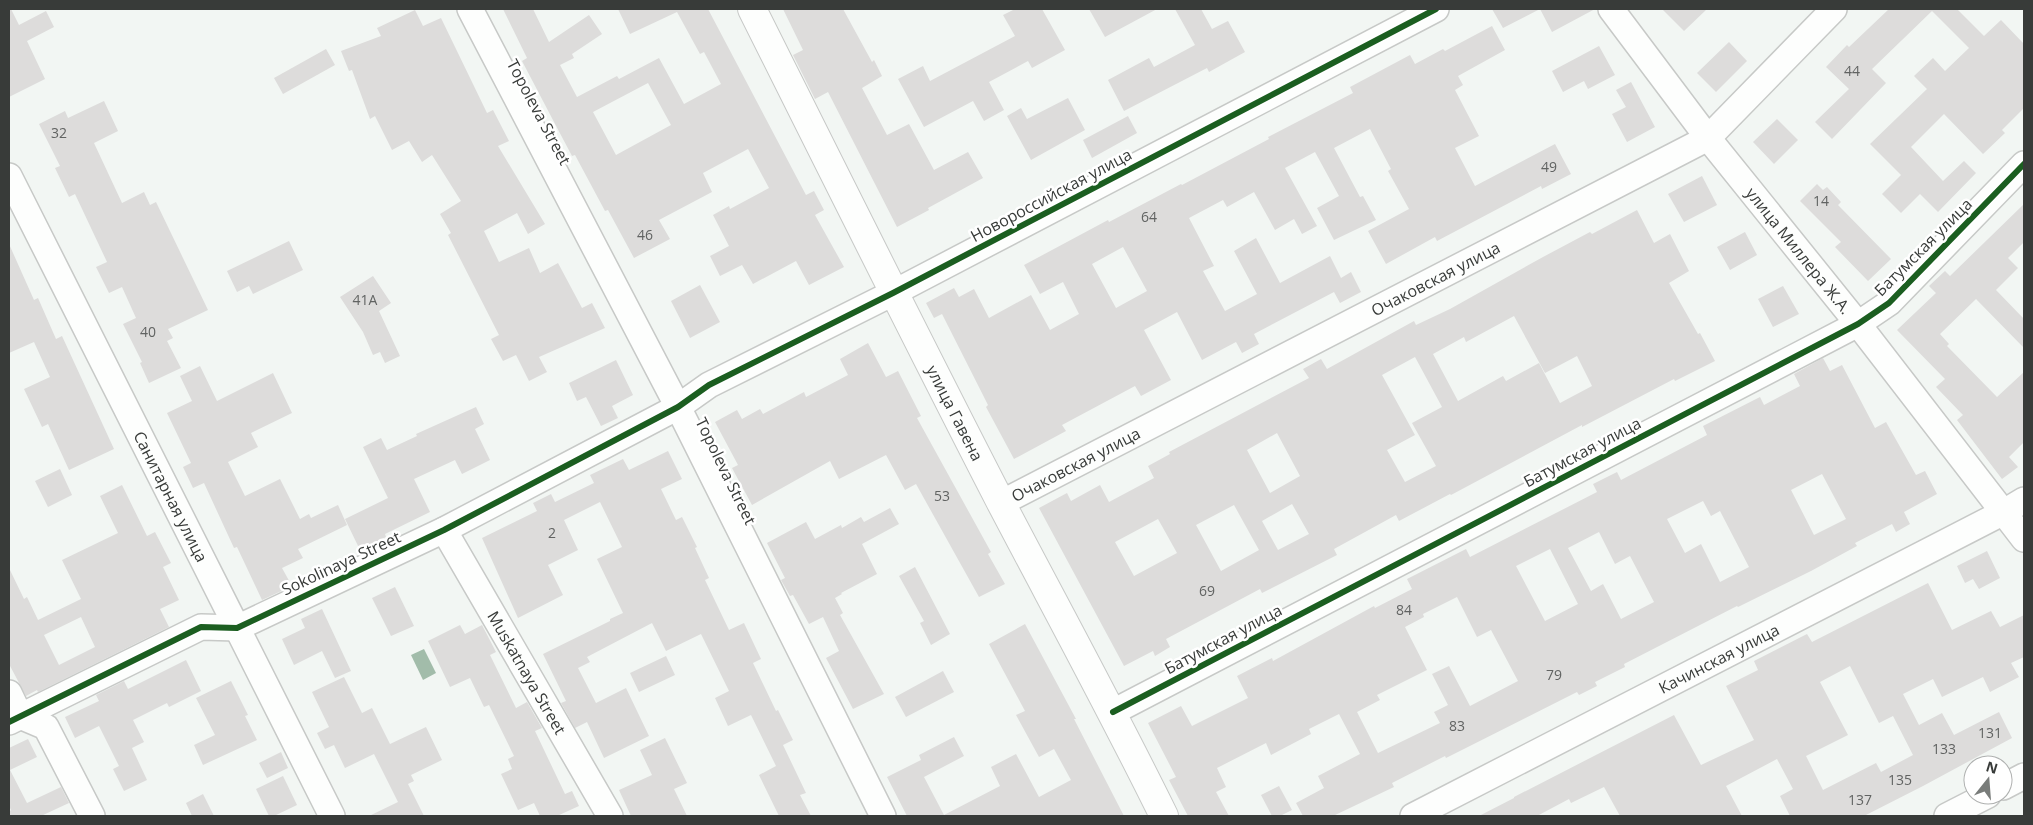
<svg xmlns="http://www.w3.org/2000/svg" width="2033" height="825" font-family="'Open Sans',sans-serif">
<rect width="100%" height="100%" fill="#f2f6f3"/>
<polygon fill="#a2bcaa" points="424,649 436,673 423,680 411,655"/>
<g fill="#dddcdb" fill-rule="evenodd">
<polygon points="9,9 11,9 19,25 46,11 54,27 27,41 45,79 9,97"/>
<path d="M503 9H533L549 42 589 15 602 34 572 54 574 58 560 65 577 97 617 76 619 79 659 58 684 104 721 84 704 52 700 54 677 12 630 34 618 9H708L806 195 814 191 824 210 815 215 844 267 809 285 796 261 753 284 742 265 720 276 710 256 729 246 713 215 729 206 730 209 769 188 748 149 703 173 712 192 659 220 670 239 634 258 608 210 605 211 575 155 572 156 554 122 522 61 527 58ZM648 83 671 125 616 155 593 112Z"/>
<polygon points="783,9 843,9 872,62 874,60 882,76 862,88 887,135 909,124 934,170 968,152 983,178 928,208 929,210 897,227 828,92 815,99 793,55 803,50"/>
<polygon points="1015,9 1042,9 1065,50 1032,68 1028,61 989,82 1004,110 984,121 973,101 924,127 898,79 923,66 930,81 1015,36 1003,15"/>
<polygon points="1089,9 1157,9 1105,37"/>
<polygon points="1175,9 1201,9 1212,29 1228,21 1245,52 1209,72 1207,68 1124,111 1108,80 1149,58 1154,67 1195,45"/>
<polygon points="1492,9 1595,9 1552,32 1540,9 1503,28"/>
<polygon points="1662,9 1707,9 1684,31"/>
<polygon points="1889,9 1957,9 1984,36 2001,20 2024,44 2024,108 2002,130 2005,133 1983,154 1944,114 1911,147 1943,181 1964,161 1976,173 1938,212 1920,194 1901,213 1882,194 1901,175 1870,144 1927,89 1914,76 1933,58 1945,71 1969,48 1932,11 1872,69 1886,83 1832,139 1815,122 1849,89 1826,67 1847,45 1849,47"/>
<polygon points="415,10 423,26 441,18 487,113 493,110 509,141 498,146 545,224 528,234 517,213 484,231 499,262 529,248 540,273 558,263 582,308 592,303 605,328 539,357 547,372 529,381 516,355 503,361 491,339 499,335 448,235 451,233 440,214 461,201 432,155 422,162 409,141 392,150 375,116 370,119 352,70 349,71 341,51 381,36 377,28"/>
<path d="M1492 26 1505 50 1458 76 1463 85 1455 90 1479 136 1455 148 1475 186 1555 144 1571 174 1542 189 1541 186 1437 241 1435 237 1386 264 1368 231 1409 209 1388 171 1391 169 1370 129 1334 148 1360 197 1363 196 1376 220 1334 240 1317 208 1339 196 1315 152 1285 168 1317 226 1302 234 1294 219 1275 230 1254 192 1227 207 1223 200 1189 218 1214 266 1203 271 1225 311 1257 294 1234 251 1256 238 1280 283 1330 256 1341 278 1351 272 1361 292 1340 303 1334 292 1254 334 1259 344 1242 353 1236 342 1202 360 1177 312 1144 330 1171 380 1141 396 1135 386 1062 425 1066 431 1014 459 986 407 988 405 942 314 934 318 926 303 954 288 959 297 974 289 989 318 1031 295 1050 330 1079 314 1063 282 1040 294 1024 265 1108 220 1109 222 1181 184 1182 185 1269 139 1268 137 1353 93 1350 87 1410 55 1415 64 1443 49 1445 51ZM1123 247 1147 291 1116 308 1092 264Z"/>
<polygon points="1729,42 1747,61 1716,92 1697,73"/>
<polygon points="1599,46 1615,75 1588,89 1584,81 1563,92 1552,71"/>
<polygon points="326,49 335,65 283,94 274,78"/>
<polygon points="1631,82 1655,127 1627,142 1612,114 1626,107 1616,90"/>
<polygon points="1068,98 1085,130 1031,160 1007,116 1021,108 1027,119"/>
<polygon points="104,101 118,131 94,143 122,203 144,192 150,205 156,202 208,310 168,329 173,338 167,341 181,368 149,383 140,363 142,362 123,324 136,318 122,287 109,293 96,267 107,262 75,194 69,197 55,168 60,166 39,124 65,111 68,118"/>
<polygon points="1128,116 1137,133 1092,158 1083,140"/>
<polygon points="1777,119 1798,140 1774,164 1753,142"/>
<polygon points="1702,176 1717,205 1684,222 1668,194"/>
<polygon points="1817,184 1823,190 1827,187 1841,202 1838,205 1891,259 1868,281 1835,247 1841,242 1800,201"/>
<polygon points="2024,204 2024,242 2008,258 2018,268 1996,290 2024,319 2024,348 1976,299 1940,334 1949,344 1947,346 1997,397 2024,372 2024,442 2009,457 2018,467 2002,479 1957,420 1963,415 1936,387 1945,379 1897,330 1936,293 1929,286 1945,271 1950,276"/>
<path d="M1637 210 1654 243 1670 234 1689 271 1669 283 1698 334 1700 333 1715 361 1675 381 1674 379 1582 427V425L1451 495 1450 494 1399 521 1396 515 1334 549 1337 555 1262 593 1260 589 1166 639 1170 647 1155 656 1153 651 1124 666 1039 508 1067 493 1071 501 1100 485 1109 502 1154 478 1148 466 1170 454 1169 452 1309 378 1303 369 1321 359 1327 369 1414 321 1416 325 1450 309 1543 257 1590 232 1592 234ZM1514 316 1545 373 1577 356 1592 386 1560 403 1539 363 1506 381 1503 376 1458 401 1433 354 1464 337 1466 342ZM1415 357 1442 407 1412 423 1436 466 1405 482 1387 450 1415 435 1382 375ZM1277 433 1300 476 1270 493 1247 450ZM1292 504 1309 534 1278 550 1262 521ZM1234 505 1259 550 1221 571 1196 525ZM1158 519 1177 553 1134 576 1115 542Z"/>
<polygon points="1745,232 1757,255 1730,270 1717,247"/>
<polygon points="289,241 303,270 253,294 249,286 237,292 227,271"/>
<polygon points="9,244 34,300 38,298 56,339 62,336 114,449 69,470 48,424 42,427 24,389 50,377 34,342 9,353"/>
<polygon points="373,276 391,303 379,311 400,356 385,363 380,352 373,355 363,332 340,297"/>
<polygon points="700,285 720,322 690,338 671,301"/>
<polygon points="1783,286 1799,314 1773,327 1758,299"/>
<polygon points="868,343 886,377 898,371 921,416 917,418 991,552 988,554 1005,584 979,597 916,484 905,490 886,455 839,479 830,461 752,505 732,468 738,465 715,422 737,410 742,419 760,409 763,414 804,392 806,397 848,375 840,359"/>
<path d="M1823 358 1830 371 1842 365 1875 428 1886 422 1916 475 1925 471 1937 494 1904 512 1910 524 1896 532 1892 524 1855 543 1857 546 1811 571 1738 607 1737 606 1624 664 1625 667 1595 682 1597 686 1579 695 1577 692 1446 758 1445 756 1392 783 1394 787 1333 816H1303L1296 803 1324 788 1318 776 1360 754 1339 714 1309 729 1311 734 1271 755 1266 743 1217 768 1226 787 1216 792 1229 816H1188L1169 780 1176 777 1148 723 1181 706 1192 726 1248 698 1237 676 1272 658 1273 661 1374 606 1375 608 1412 589 1407 579 1466 549 1470 557 1597 492 1593 484 1617 472 1621 480 1707 435 1703 426 1760 397 1764 405 1800 386 1794 374ZM1822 474 1846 519 1814 535 1791 490ZM1703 501 1711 516 1720 511 1749 567 1720 582 1701 544 1685 553 1667 519ZM1599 532 1615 564 1630 556 1654 602 1621 619 1603 584 1591 591 1568 548ZM1550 549 1578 604 1545 621 1516 566ZM1457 597 1477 637 1491 630 1518 681 1470 706 1449 666 1432 674 1448 705 1434 712 1440 723 1378 753 1357 712 1380 700 1377 695 1427 670 1405 627 1424 617 1423 614Z"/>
<polygon points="616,360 633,395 612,406 618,418 601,426 586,397 577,401 569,383"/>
<polygon points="200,366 217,401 273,373 292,413 251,433 258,447 228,462 245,496 280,479 300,519 309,514 311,518 338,505 347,525 298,549 303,558 282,568 292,586 262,600 237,547 234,548 204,483 193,488 183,467 191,463 167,413 192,401 180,376"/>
<polygon points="476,407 484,424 475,429 490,460 462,474 455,460 414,479 430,512 385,534 386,537 360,550 345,519 388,498 363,447 381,438 387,450 417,436 416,434"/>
<polygon points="668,451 682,479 661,489 676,520 682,517 697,547 695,548 709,578 705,580 729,630 744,623 761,659 753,663 776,711 778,710 793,740 783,745 806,793 800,795 811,816 779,816 759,775 776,766 751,715 728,726 715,698 729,691 701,634 666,651 652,623 587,657 590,662 578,668 596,703 626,688 649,736 604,758 587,722 575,728 561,703 566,701 543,654 610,621 610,619 623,613 597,559 622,547 600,502 564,520 578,550 548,565 563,595 518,618 482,538 537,511 533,503 551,494 555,502 594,483 590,475 623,459 629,470"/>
<polygon points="60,469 72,495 48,507 35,481"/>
<path d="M122 485 147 536 155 532 171 563 163 567 179 600 160 609 169 627 38 692 37 690 26 696 9 664V568L24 599 27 597 38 620 81 599 62 560 118 533 100 496ZM81 617 95 647 59 665 44 635Z"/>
<polygon points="890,508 899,524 862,544 877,574 841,593 842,594 835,598 843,613 840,615 884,694 853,709 826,658 839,651 823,617 809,624 793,595 790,596 781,580 785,578 767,543 806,522 815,539 841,525 842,528 861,517 864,522"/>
<polygon points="1987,551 2000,578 1979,589 1973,579 1965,583 1957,566"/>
<polygon points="915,567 950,634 931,645 920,623 924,621 899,576"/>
<path d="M1928 583 1952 630 1991 611 2000 627 2024 615V657L2011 663 2019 677 1990 692 1983 677 1942 697 1933 679 1903 694 1919 725 1942 713 1954 735 1999 712 2012 738 1923 786 1864 816H1790L1780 796 1793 789 1777 759 1726 786 1742 816H1620L1604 787 1571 803 1569 799 1537 816H1479L1514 798V797L1674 715 1701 765 1754 740 1726 686 1758 670 1754 661 1807 634 1812 642ZM1850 666 1879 723 1893 716 1913 755 1881 772 1876 763 1823 790 1806 756 1848 735 1820 682Z"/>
<polygon points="395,587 414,626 391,636 372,598"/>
<polygon points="322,609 351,671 335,678 322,651 294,665 282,639 305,628 301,619"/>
<polygon points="1025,624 1076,719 1074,719 1124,816 907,816 887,777 921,760 919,755 954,737 964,756 924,777 944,815 1000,786 991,767 1016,754 1039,797 1071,780 1054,749 1039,757 1016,715 1025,711 989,644"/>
<polygon points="460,625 465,634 482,625 496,652 490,655 516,708 527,702 542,728 535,731 565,794 572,791 579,806 557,816 540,816 534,803 518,810 501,774 512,769 508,759 514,756 489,705 484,707 470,678 450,687 428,641"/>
<polygon points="666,656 675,675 639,692 630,673"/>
<polygon points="186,660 201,691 169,707 167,703 133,720 144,742 132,748 147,780 124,791 113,769 119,766 99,726 75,738 65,717 99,701 96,695 124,681 128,689"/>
<polygon points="943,671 954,692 906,717 895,697"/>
<polygon points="344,677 362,713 372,708 390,744 426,727 442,760 411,775 414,781 408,784 424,816 369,816 398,802 374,754 345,768 334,745 325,749 317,733 329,727 312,692"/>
<polygon points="231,681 248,715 245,716 257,740 203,765 194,745 215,735 196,698"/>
<polygon points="665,738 687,783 674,789 687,816 631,816 619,790 652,775 640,750"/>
<polygon points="28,739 37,757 10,770 27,803 61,787 69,803 41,816 9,816 9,812 11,810 9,806 9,748"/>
<polygon points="281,752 288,768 267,778 259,763"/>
<polygon points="283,776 297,805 274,816 269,816 256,789"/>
<polygon points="1279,786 1292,810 1280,816 1272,816 1261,795"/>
<polygon points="203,794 214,816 192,816 186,803"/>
</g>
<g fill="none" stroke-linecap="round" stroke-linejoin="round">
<g stroke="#c7c9c7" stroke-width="28">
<g id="minor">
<polyline points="470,9 678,407 883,816"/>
<path id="s1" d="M1611 9 1708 138 1858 324 2024 539"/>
<path id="s2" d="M9 176 332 816"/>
<path id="s3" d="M1001 503 1708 138 1834 9"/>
<path id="s4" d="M444 530 610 816"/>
<polyline points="9,693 20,716 46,727 92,816"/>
<polyline points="1113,712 1858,324 1889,303 2024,164"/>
<polyline points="9,722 201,627 237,628 444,530 678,407 709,385 893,293 1436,9"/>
<polyline points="2003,787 2024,776"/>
<path id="s5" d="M1413 816 2004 512 2024 500"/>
<polyline points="1947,816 1988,795"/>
</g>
</g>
<g stroke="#c7c9c7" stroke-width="30">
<g id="tertiary">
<path id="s6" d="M752 9C834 173 916 338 1000 501 1055 606 1112 710 1164 816"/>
</g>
</g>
<use href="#minor" stroke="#fdfefd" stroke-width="25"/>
<use href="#tertiary" stroke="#fdfefd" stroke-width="28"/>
<g stroke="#fff" stroke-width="9">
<g id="cycleway">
<polyline points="1113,712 1858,324 1889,303 2024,164"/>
<polyline points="9,722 201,627 237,628 444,530 678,407 709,385 893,293 1436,9"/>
</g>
</g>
<use href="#cycleway" stroke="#1b5e20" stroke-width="6"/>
</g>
<g text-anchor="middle" stroke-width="5" stroke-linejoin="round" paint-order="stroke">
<g font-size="14" fill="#616362">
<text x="1852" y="76">44</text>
<text x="59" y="138">32</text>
<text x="1549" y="172">49</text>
<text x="1821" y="206">14</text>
<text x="1149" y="222">64</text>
<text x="645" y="240">46</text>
<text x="365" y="305">41А</text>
<text x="148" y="337">40</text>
<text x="942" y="501">53</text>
<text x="552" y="538">2</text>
<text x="1207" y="596">69</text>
<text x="1404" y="615">84</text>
<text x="1554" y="680">79</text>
<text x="1457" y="731">83</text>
<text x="1990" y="738">131</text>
<text x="1944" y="754">133</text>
<text x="1900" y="785">135</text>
<text x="1860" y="805">137</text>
</g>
<g font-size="16" fill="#383b39" stroke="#fff">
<text transform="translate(539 112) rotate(62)" y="6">Topoleva Street</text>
<text transform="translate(1051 195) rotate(-28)" y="6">Новороссийская улица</text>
<text transform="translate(1923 247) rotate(-45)" y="6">Батумская улица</text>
<text dy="6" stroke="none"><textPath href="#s1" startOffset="306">улица Миллера Ж.А.</textPath></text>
<text dy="6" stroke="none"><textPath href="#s3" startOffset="489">Очаковская улица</textPath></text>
<text dy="6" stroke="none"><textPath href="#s6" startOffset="452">улица Гавена</textPath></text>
<text transform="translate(1582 452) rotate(-28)" y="6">Батумская улица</text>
<text dy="6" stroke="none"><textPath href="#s3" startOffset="84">Очаковская улица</textPath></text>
<text transform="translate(726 471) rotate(64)" y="6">Topoleva Street</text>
<text dy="6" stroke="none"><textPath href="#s2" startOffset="359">Санитарная улица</textPath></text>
<text transform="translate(341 563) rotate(-25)" y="6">Sokolinaya Street</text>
<text transform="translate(1223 639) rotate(-28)" y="6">Батумская улица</text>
<text dy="6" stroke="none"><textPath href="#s5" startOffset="344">Качинская улица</textPath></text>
<text dy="6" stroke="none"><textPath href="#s4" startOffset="165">Muskatnaya Street</textPath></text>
</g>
</g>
<rect width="2033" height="825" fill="none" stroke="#383b39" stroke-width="20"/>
<g transform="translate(1988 780) rotate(17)"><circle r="24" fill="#ffffff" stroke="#afb1b0"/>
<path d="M0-4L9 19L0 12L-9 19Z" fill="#797c7a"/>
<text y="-8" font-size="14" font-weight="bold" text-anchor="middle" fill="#383b39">N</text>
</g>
</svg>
